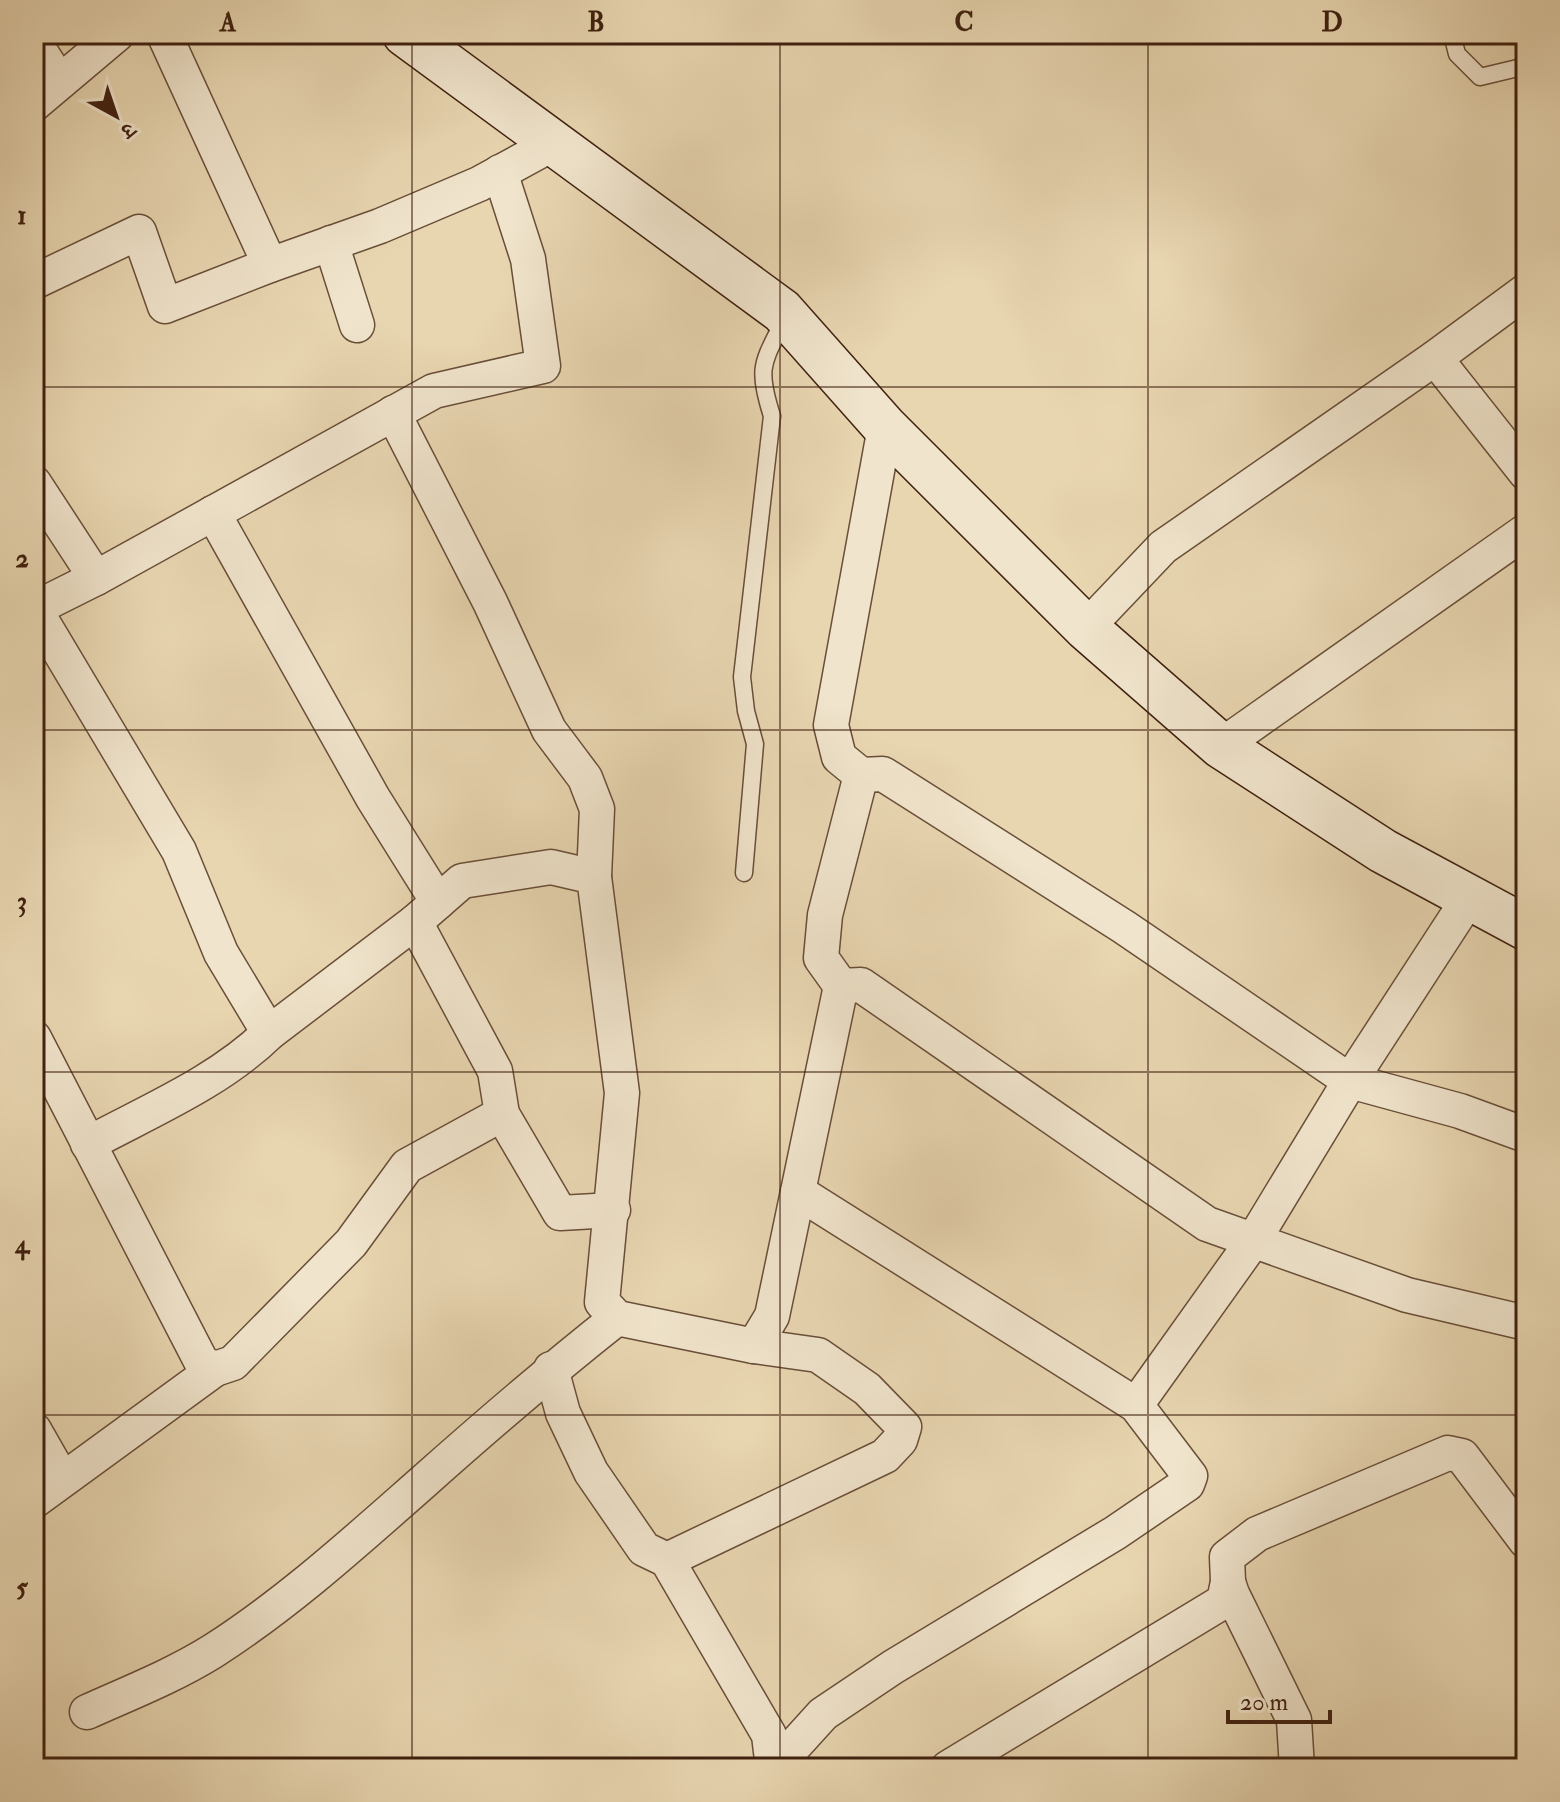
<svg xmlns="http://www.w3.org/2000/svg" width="1560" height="1802" font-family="'IM FELL Double Pica','Noto Serif Devanagari',serif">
<rect width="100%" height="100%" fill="#e8d6b1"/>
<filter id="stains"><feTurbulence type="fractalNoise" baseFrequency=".0025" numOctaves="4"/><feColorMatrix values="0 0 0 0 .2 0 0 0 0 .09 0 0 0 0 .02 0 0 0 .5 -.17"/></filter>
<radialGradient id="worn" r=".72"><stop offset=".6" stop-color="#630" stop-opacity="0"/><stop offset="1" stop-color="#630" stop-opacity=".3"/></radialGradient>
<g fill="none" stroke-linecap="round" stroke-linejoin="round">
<g stroke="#694e38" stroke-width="19">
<g id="lane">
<polyline points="1452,34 1457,54 1480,77 1526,66"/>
<path d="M744 873 755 744 746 711 742 677 772 416C756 366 763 363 785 318"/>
</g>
</g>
<g stroke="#694e38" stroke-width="37">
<g id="street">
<polyline points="164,34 270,265 380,226 479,184 554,143"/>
<polyline points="34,42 59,81"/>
<polyline points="34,104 117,34"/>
<polyline points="331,243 357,325"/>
<polyline points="34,282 139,232 165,306 270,265"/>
<polyline points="1435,358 1526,473"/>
<polyline points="393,413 490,602 549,730 585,778 597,809 594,877"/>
<polyline points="34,483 96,578"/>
<polyline points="213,513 373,798 438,902"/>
<polyline points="34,608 179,851 221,953 269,1033"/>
<polyline points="34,609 96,578 434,391 543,366 528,259 500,172"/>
<polyline points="1086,628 1163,547 1435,358 1526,291"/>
<polyline points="1221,746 1526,531"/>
<polyline points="861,775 839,757 831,725 885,427"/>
<polyline points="415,922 495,1071 502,1114 560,1213 613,1210"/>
<polyline points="841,986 821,958 825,915 861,775 883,774 1124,927 1350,1081 1460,1111 1526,1135"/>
<polyline points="34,1038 202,1363 215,1369 233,1363 351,1243 407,1166 502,1114"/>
<path d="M88 1144C149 1111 219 1082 269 1033L415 922 462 881 551 867 594 877 622 1093 602 1302 617 1318 754 1346 772 1316 841 986 861 985 1207 1224 1407 1295 1526 1323"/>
<polyline points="551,1369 563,1413 591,1472 644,1549 667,1560 769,1735 773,1768"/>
<polyline points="1136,1405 1253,1241 1350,1081 1469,898"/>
<polyline points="34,1430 62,1479"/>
<polyline points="34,1501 215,1369"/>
<polyline points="667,1560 885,1456 900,1440 904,1427 867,1389 818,1355 754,1346"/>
<polyline points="1228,1582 1232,1594 1294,1720 1297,1768"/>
<path d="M87 1712C129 1693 173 1676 213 1651 288 1603 355 1542 422 1483 486 1426 550 1371 617 1318"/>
<polyline points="774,1768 823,1714 893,1667 1115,1533 1187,1484 1190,1476 1136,1405 798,1192"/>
<polyline points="948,1768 1224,1601 1228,1582 1227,1557 1257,1534 1448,1453 1462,1456 1526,1541"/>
</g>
</g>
<g stroke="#3f200f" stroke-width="47">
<polyline id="secondary" points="405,34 782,311 885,427 1086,628 1221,746 1383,851 1526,928"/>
</g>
<use href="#lane" stroke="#f0e4cc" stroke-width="16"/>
<use href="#street" stroke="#f0e4cc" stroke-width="34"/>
<use href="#secondary" stroke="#f0e4cc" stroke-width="44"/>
</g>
<path fill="none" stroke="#3f200f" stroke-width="2" stroke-opacity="0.55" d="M412 34V1768M780 34V1768M1148 34V1768M34 387H1526M34 730H1526M34 1072H1526M34 1415H1526"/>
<rect width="1560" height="1802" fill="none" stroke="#e8d6b1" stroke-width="88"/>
<g transform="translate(116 116) rotate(140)" stroke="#f0e4cc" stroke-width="6" paint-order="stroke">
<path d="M0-6L14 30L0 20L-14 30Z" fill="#3f200f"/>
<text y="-12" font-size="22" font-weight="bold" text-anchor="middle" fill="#3f200f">उ</text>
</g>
<path d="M1228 1710v12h102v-12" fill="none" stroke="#3f200f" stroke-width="4"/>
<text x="1240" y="1710" font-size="24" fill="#3f200f" stroke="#f0e4cc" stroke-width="6" paint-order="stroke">20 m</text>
<rect x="44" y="44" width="1472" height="1714" fill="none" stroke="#3f200f" stroke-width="3"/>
<g font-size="26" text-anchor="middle" font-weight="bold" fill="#3f200f">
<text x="228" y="31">A</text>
<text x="596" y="31">B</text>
<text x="964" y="31">C</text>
<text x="1332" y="31">D</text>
<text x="22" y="224">1</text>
<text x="22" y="567">2</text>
<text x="22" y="910">3</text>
<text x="22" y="1253">4</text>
<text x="22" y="1596">5</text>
</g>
<rect width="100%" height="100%" filter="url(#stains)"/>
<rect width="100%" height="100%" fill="url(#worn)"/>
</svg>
